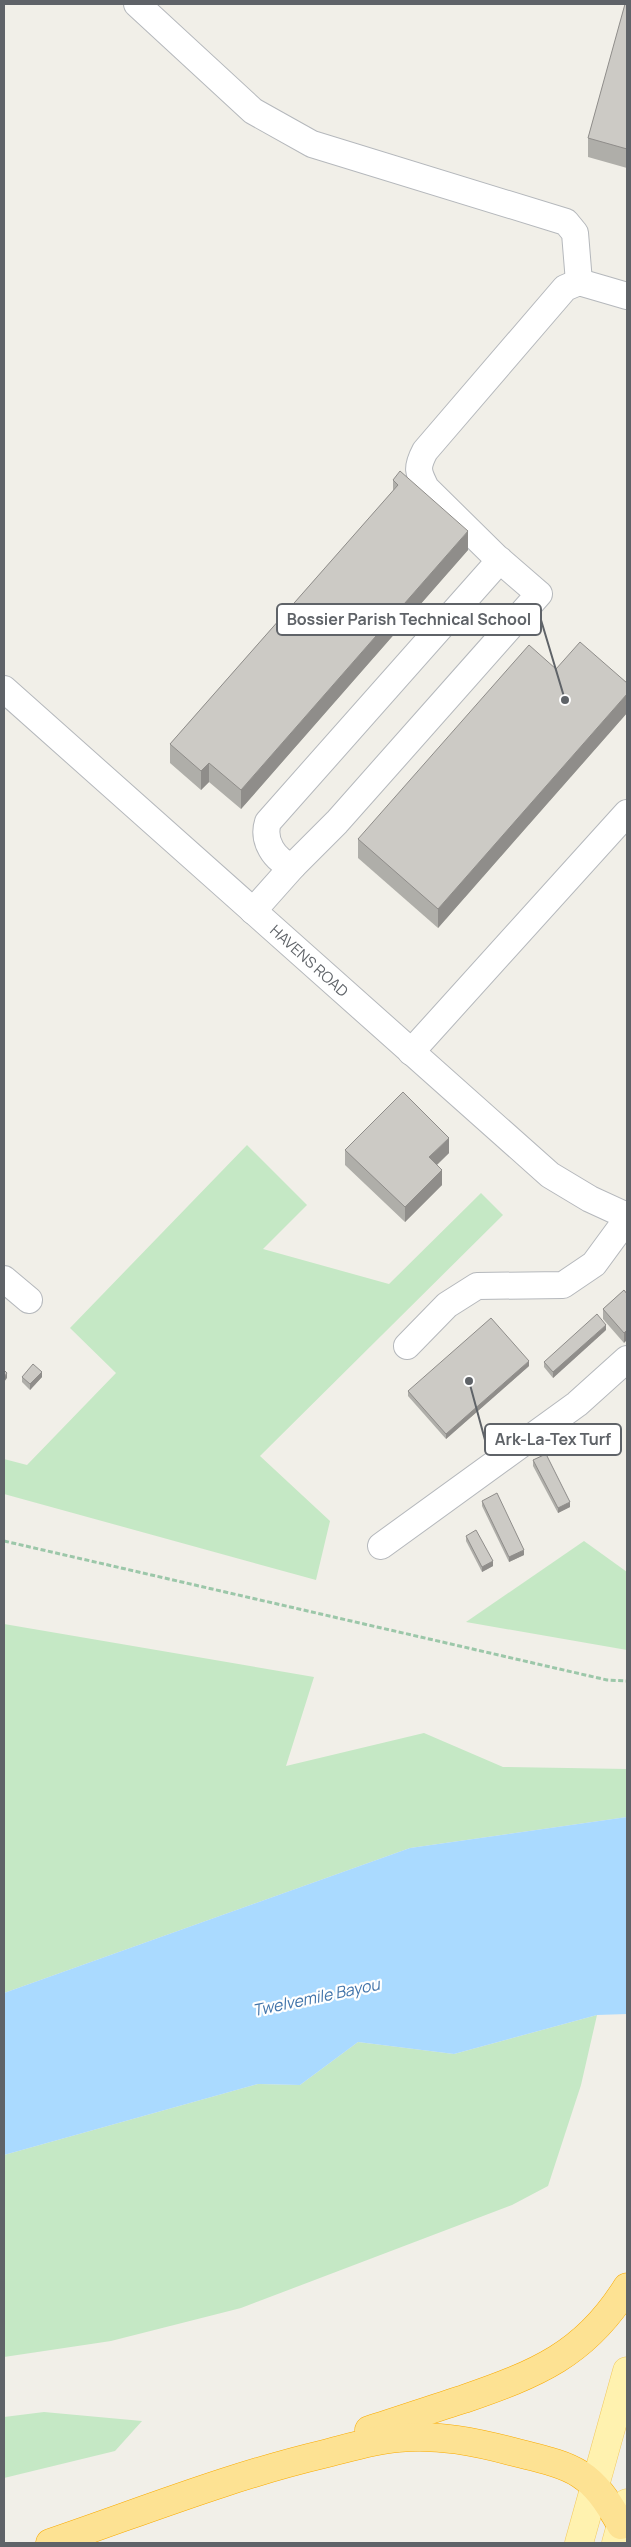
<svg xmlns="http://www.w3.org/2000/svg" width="631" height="2547" font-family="Manrope,sans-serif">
<rect width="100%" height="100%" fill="#f1efe8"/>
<g fill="#c5e8c5">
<polygon points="247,1145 307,1205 263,1249 389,1284 481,1193 503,1215 260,1456 330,1521 316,1580 4,1494 4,1459 27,1465 116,1373 70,1328"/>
<polygon points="584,1541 627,1572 627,1650 466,1622"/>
<polygon points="4,1624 314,1677 286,1766 424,1733 503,1767 627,1769 627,1817 410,1848 4,1993"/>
<polygon points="597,2015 581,2085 548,2186 512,2205 241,2308 111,2341 4,2357 4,2155 258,2084 300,2085 358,2042 454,2054"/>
<polygon points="44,2412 142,2421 115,2451 4,2478 4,2417"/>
</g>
<polygon fill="#aadaff" points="627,1817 627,2014 597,2015 454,2054 358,2042 300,2085 258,2084 4,2155 4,1993 410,1848"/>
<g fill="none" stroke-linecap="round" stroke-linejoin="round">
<g stroke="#b5b8bc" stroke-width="28">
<g id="minor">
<polyline points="137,4 253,111 312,144 566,222 575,233 579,282"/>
<path d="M500 560 268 822C262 840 274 861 293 866L337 822 539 594 495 556 426 488C418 472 416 468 425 451L565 288 579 282 627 296"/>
<polyline points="4,689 550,1175 590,1199 627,1216"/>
<polyline points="253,911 293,866"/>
<polyline points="411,1052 627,813"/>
<polyline points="4,1279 29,1300"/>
<polyline points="407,1346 447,1305 477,1286 563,1285 594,1264 627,1219"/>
<polyline points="381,1546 577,1404 627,1359"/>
</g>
</g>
<g stroke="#f2c960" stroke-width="29">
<g id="major">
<polyline points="579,2543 627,2371"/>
<polyline points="616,2543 627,2503"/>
</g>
</g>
<g stroke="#f9ab00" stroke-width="29">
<g id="highway">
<path d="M369 2430C401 2420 432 2409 464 2399 536 2374 585 2355 627 2287"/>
<path d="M50 2543C141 2512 231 2476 324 2454 348 2448 373 2440 398 2438 438 2434 476 2442 514 2452 574 2467 590 2469 621 2525"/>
</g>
</g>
<polyline stroke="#9cc7a9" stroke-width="3" stroke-dasharray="5 2.5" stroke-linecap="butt" points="4,1541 607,1680 627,1681"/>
<use href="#minor" stroke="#fff" stroke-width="26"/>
<use href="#major" stroke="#fff2af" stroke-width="28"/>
<use href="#highway" stroke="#fde293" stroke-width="28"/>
</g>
<g fill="#afaea9">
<polygon points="627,4 627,168 588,157 588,138"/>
<polygon points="393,480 468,550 241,809 209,782 201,790 170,763 170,744 393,491"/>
<polygon points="556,669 627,683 627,713 438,928 358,858 358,839"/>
<polygon points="345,1150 449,1153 437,1165 442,1185 405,1222 345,1165"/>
<polygon points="624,1290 624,1343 603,1319 603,1309"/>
<polygon points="606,1330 553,1378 544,1367 544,1362"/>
<polygon points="529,1366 446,1439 408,1396 408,1391"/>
<polygon points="22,1377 42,1377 30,1390 22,1382"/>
<polygon points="533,1460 570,1507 558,1513 533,1466"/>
<polygon points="482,1501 524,1555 509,1562 482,1506"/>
<polygon points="466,1536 493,1566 482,1572 466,1541"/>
</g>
<g fill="#8f8d8a">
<polygon points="468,531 468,550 241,809 241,790"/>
<polygon points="627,694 627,713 438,928 438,909"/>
<polygon points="209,763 209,782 201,790 201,771"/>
<polygon points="449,1138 449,1153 429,1172 429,1157"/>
<polygon points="442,1170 442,1185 405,1222 405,1207"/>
<polygon points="606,1325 606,1330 553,1378 553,1372"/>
<polygon points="627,1330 627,1340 624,1343 624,1333"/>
<polygon points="529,1361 529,1366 446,1439 446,1434"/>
<polygon points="42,1372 42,1377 30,1390 30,1384"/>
<polygon points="7,1373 7,1378 4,1382 4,1377"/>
<polygon points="570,1502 570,1507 558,1513 558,1508"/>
<polygon points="524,1550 524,1555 509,1562 509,1557"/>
<polygon points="493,1561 493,1566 482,1572 482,1567"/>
</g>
<g fill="#cccac5" stroke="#8f8d8a">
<polygon points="625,4 627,4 627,149 588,138"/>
<polygon points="400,471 468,531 241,790 209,763 201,771 170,744 398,485 393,480"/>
<polygon points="580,642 627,683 627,694 438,909 358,839 529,645 556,669"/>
<polygon points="403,1092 449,1138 429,1157 442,1170 405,1207 345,1150"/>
<polygon points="624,1290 627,1294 627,1330 624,1333 603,1309"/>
<polygon points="597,1314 606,1325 553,1372 544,1362"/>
<polygon points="491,1318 529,1361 446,1434 408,1391"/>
<polygon points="33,1364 42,1372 30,1384 22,1377"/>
<polygon points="4,1370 7,1373 4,1377"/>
<polygon points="546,1454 570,1502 558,1508 533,1460"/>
<polygon points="497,1493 524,1550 509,1557 482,1501"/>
<polygon points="476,1530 493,1561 482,1567 466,1536"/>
</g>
<g text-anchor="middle" stroke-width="4.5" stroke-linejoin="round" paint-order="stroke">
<g font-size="15" fill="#5f6368" stroke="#fff">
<text transform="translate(309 961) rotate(42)" y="5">HAVENS ROAD</text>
</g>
<g font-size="16" font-style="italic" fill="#4174aa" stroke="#fff">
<text transform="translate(316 1997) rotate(-12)" y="6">Twelvemile Bayou</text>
</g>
</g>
<path fill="none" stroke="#5f6368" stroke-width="2" d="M565 700L541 620M469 1381L485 1440"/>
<g fill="#5f6368" stroke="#fff" stroke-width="2">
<circle cx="565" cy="700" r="5"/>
<circle cx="469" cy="1381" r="5"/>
</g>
<g fill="#fff" stroke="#5f6368" stroke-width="2">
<rect x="277" y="604" width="264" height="31" rx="5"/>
<rect x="485" y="1424" width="136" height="31" rx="5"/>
</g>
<g font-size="16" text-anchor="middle" font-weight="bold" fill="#5f6368">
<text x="409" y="625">Bossier Parish Technical School</text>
<text x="553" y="1445">Ark-La-Tex Turf</text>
</g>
<rect width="631" height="2547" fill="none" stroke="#5f6368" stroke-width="10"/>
</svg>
